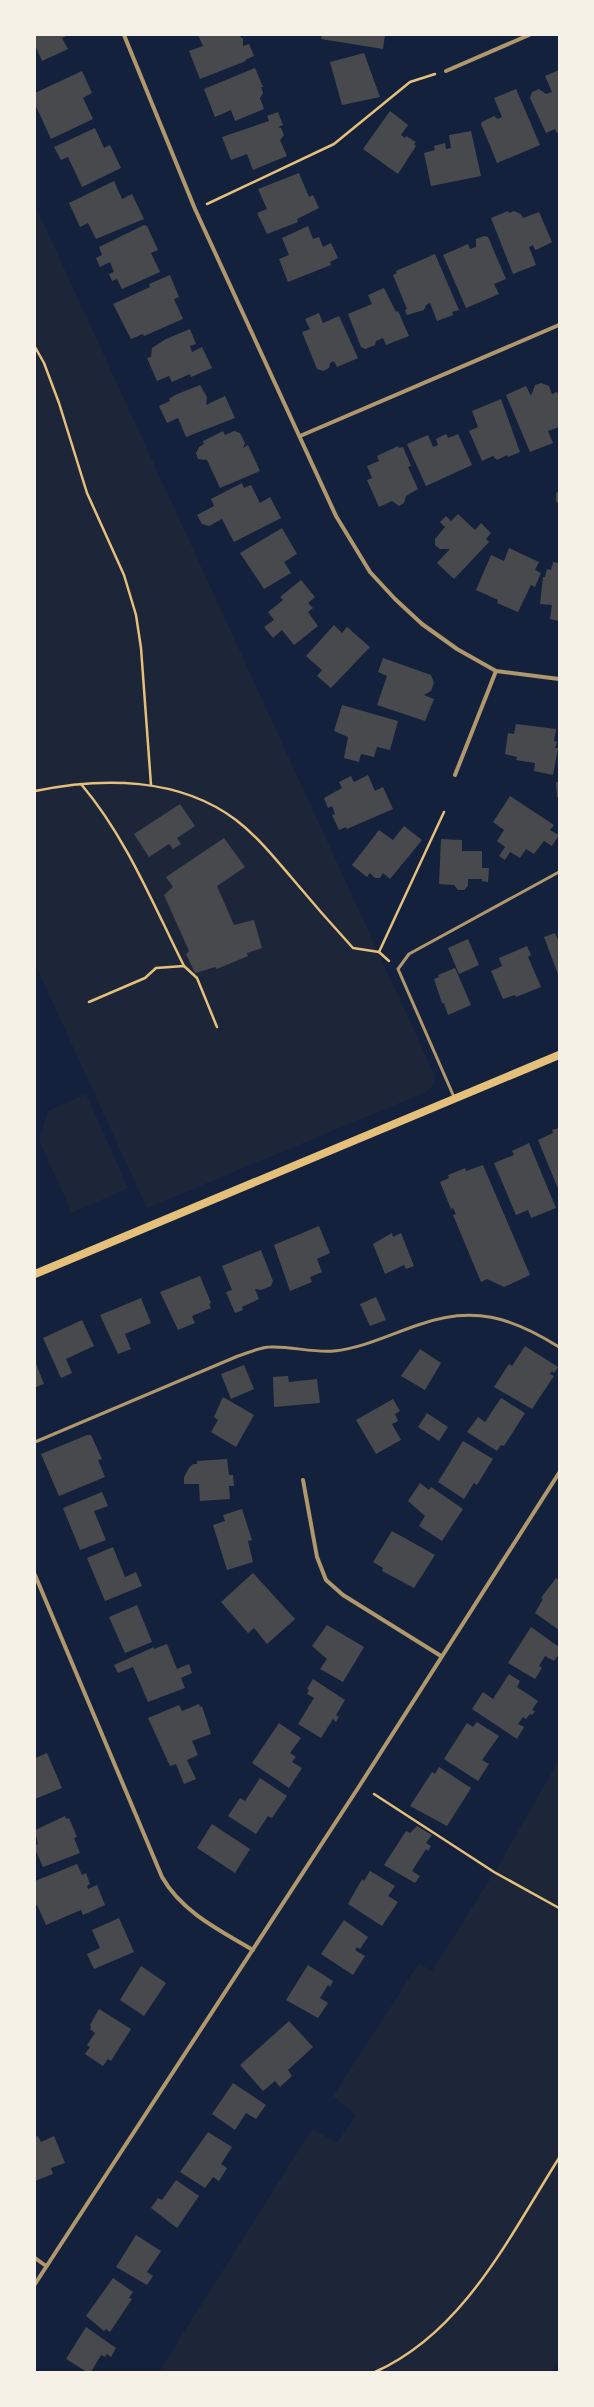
<svg xmlns="http://www.w3.org/2000/svg" width="594" height="2407" font-family="'PT Sans',sans-serif">
<rect width="100%" height="100%" fill="#14213d"/>
<g fill="#1d2539">
<polygon points="35,205 435,1076 432,1087 426,1092 147,1208 35,964"/>
<polygon points="86,1094 128,1188 72,1213 39,1140 48,1111"/>
<polygon points="559,1760 559,2360 551,2372 159,2372 312,2129 337,2143 356,2115 333,2096 419,1963 432,1971 496,1870"/>
</g>
<g fill="#48494c">
<polygon points="35,35 68,35 62,38 68,49 42,61 35,45"/>
<polygon points="198,35 238,35 243,39 243,46 249,44 254,56 245,60 246,61 200,79 189,51 203,46"/>
<polygon points="322,35 385,35 383,49 321,39"/>
<polygon points="364,53 380,97 342,105 330,62"/>
<polygon points="255,68 263,87 261,87 263,93 260,98 264,109 235,121 231,110 215,117 204,89"/>
<polygon points="559,70 559,132 557,133 555,129 546,133 530,98 532,92 539,89 546,94 552,92 545,76"/>
<polygon points="82,71 92,93 83,98 93,119 51,139 35,104 35,93"/>
<polygon points="516,89 540,145 497,163 481,124 482,122 494,116 498,119 502,117 494,98"/>
<polygon points="390,111 408,125 401,135 405,138 406,136 416,142 414,144 416,146 398,174 363,149"/>
<polygon points="278,112 283,125 278,127 281,128 284,135 280,140 287,156 253,170 247,154 231,160 222,137 269,121 267,116"/>
<polygon points="95,128 104,148 110,145 121,168 82,187 68,157 61,160 54,147"/>
<polygon points="471,131 481,176 431,186 424,153 435,150 434,146 445,143 446,149 451,148 449,135"/>
<polygon points="299,173 309,197 313,195 319,208 297,219 298,222 267,234 257,213 267,209 258,189"/>
<polygon points="114,181 122,199 132,194 144,219 96,239 88,223 80,227 69,203"/>
<polygon points="508,211 509,213 514,211 521,214 523,218 539,212 552,242 538,249 535,250 533,245 529,247 536,265 513,274 491,218"/>
<polygon points="144,225 147,226 158,250 151,253 160,272 122,289 117,279 112,281 109,274 114,272 110,262 100,267 96,258 102,255 99,247"/>
<polygon points="308,226 313,239 319,237 323,247 331,243 338,258 330,262 331,265 288,282 279,259 289,255 282,238"/>
<polygon points="484,236 488,237 506,279 494,284 499,294 466,308 443,255 468,244 470,249 476,247 476,239"/>
<polygon points="435,254 459,310 452,312 453,315 437,321 430,303 426,305 424,310 407,315 405,310 407,309 393,275 397,273 396,271"/>
<polygon points="170,275 179,297 174,299 183,319 144,336 143,334 131,339 113,304 150,287 149,284"/>
<polygon points="384,288 396,312 398,311 409,336 386,345 383,338 376,341 375,345 365,349 361,347 348,314 372,304 368,295"/>
<polygon points="319,313 323,323 339,316 358,358 337,367 334,361 330,363 329,368 323,371 317,369 302,332 310,329 305,319"/>
<polygon points="190,329 196,344 190,346 192,352 202,347 212,368 191,377 190,374 172,382 169,376 157,381 147,358 151,357 152,348 166,339"/>
<polygon points="541,383 549,386 552,394 557,392 559,396 559,427 548,431 553,443 530,452 506,395 526,386 531,396 535,385"/>
<polygon points="200,385 207,397 206,405 225,396 235,418 186,437 178,418 167,423 159,406 170,401 169,399 175,395"/>
<polygon points="501,399 520,452 508,457 507,455 497,460 493,456 482,461 469,431 478,427 472,411"/>
<polygon points="223,431 225,435 234,431 240,433 245,443 243,448 248,445 260,471 220,488 207,460 198,459 196,453 199,447 204,444 203,441"/>
<polygon points="446,434 448,438 458,434 472,465 426,486 407,444 428,435 433,447 438,445 436,439"/>
<polygon points="398,446 399,448 403,447 411,466 408,467 418,489 406,496 404,503 399,506 392,501 379,507 367,480 372,478 367,466 379,461 377,456"/>
<polygon points="242,483 244,488 251,485 260,503 270,497 281,518 234,542 222,519 209,526 202,524 197,515 214,506 211,499"/>
<polygon points="559,491 559,504 556,501 556,493"/>
<polygon points="458,514 475,530 481,523 491,533 486,539 489,542 454,579 437,563 450,549 440,549 435,545 435,539 445,527 440,522 446,516 451,521"/>
<polygon points="282,528 297,554 284,562 291,573 264,589 240,553"/>
<polygon points="509,548 539,562 535,570 541,573 535,587 531,585 518,612 497,603 498,600 476,590 491,555 504,561"/>
<polygon points="553,562 559,563 559,621 550,619 552,605 540,604 543,577 545,577 547,569 551,570"/>
<polygon points="301,580 315,597 308,603 313,608 308,612 318,626 294,645 282,630 273,638 264,627 274,620 268,612 283,600 280,597"/>
<polygon points="334,625 342,633 347,627 370,647 331,688 317,676 322,670 306,656"/>
<polygon points="383,658 431,675 434,683 431,691 424,695 434,699 425,721 377,705 387,676 378,672"/>
<polygon points="342,705 398,721 390,750 377,747 374,757 361,754 359,762 344,758 348,737 334,731"/>
<polygon points="516,724 556,729 554,741 557,742 555,748 558,748 553,775 534,771 535,763 516,760 517,757 505,754 508,733 514,734"/>
<polygon points="368,775 375,791 383,787 393,809 347,829 346,827 339,830 332,815 335,814 332,806 328,808 324,798 342,788 339,782 351,776 354,782"/>
<polygon points="556,782 559,782 559,797 557,797"/>
<polygon points="510,796 554,825 550,830 559,835 552,846 544,841 534,854 526,849 520,858 510,852 505,860 499,856 505,847 497,841 504,830 493,822"/>
<polygon points="180,804 195,826 177,838 181,844 173,849 169,844 149,857 134,834"/>
<polygon points="404,826 422,840 390,879 383,873 380,878 375,878 370,873 367,877 352,865 379,830 393,840"/>
<polygon points="224,838 245,867 217,886 234,925 254,920 262,948 247,953 248,956 217,969 215,967 195,973 186,954 189,951 164,895 173,887 166,877"/>
<polygon points="441,839 462,840 462,851 482,851 482,868 489,868 488,882 482,881 482,879 468,879 468,886 464,890 458,890 454,885 439,884"/>
<polygon points="555,933 559,942 559,977 544,937"/>
<polygon points="468,939 479,965 459,974 448,948"/>
<polygon points="527,946 531,955 528,957 541,987 516,997 515,995 503,999 491,971 502,966 499,958"/>
<polygon points="455,968 471,1005 448,1015 444,1003 442,1003 434,979 439,977 438,975"/>
<polygon points="559,1128 559,1191 538,1140 553,1133 552,1130"/>
<polygon points="529,1143 556,1208 531,1218 528,1210 516,1215 494,1163 514,1155 512,1151"/>
<polygon points="483,1165 530,1275 504,1287 487,1279 481,1282 453,1215 456,1214 453,1208 451,1209 440,1182 449,1178 448,1175 465,1168 466,1171"/>
<polygon points="319,1226 330,1253 317,1259 322,1272 310,1277 312,1282 290,1291 274,1245"/>
<polygon points="392,1233 393,1237 401,1233 414,1266 406,1269 404,1265 385,1274 373,1244"/>
<polygon points="261,1250 273,1281 271,1286 261,1290 255,1289 259,1299 242,1307 243,1310 235,1313 226,1292 232,1290 222,1266"/>
<polygon points="200,1276 211,1303 209,1304 211,1308 192,1316 195,1323 178,1330 160,1292"/>
<polygon points="376,1297 386,1320 370,1326 360,1304"/>
<polygon points="141,1298 151,1323 125,1334 131,1349 118,1354 100,1315"/>
<polygon points="82,1320 94,1346 66,1359 72,1373 61,1378 43,1338"/>
<polygon points="525,1346 558,1367 554,1373 552,1371 550,1374 554,1376 532,1409 494,1387 509,1364 512,1366"/>
<polygon points="420,1349 441,1363 425,1390 401,1376"/>
<polygon points="35,1361 44,1384 36,1387 35,1384"/>
<polygon points="244,1365 254,1389 231,1399 221,1374"/>
<polygon points="288,1376 289,1382 317,1379 320,1403 274,1407 273,1377"/>
<polygon points="223,1397 254,1415 236,1447 211,1432 218,1420 214,1417"/>
<polygon points="501,1398 525,1413 504,1446 501,1445 497,1451 467,1432 478,1417 485,1422"/>
<polygon points="393,1399 400,1411 395,1414 398,1421 392,1424 401,1440 376,1454 356,1420"/>
<polygon points="427,1413 448,1427 439,1441 418,1427"/>
<polygon points="87,1435 91,1435 102,1459 98,1460 105,1477 59,1496 41,1454"/>
<polygon points="463,1441 493,1459 477,1485 474,1483 464,1499 438,1482"/>
<polygon points="227,1459 229,1475 233,1475 234,1486 229,1486 230,1499 200,1501 199,1484 184,1484 184,1477 189,1468 193,1464 197,1464 197,1461"/>
<polygon points="420,1483 429,1490 431,1487 463,1509 442,1541 419,1526 425,1516 408,1501"/>
<polygon points="102,1492 108,1506 94,1511 106,1540 80,1550 63,1508"/>
<polygon points="242,1509 252,1540 248,1541 253,1562 227,1570 213,1525 225,1521 223,1515"/>
<polygon points="392,1531 435,1555 414,1588 382,1571 383,1568 373,1562"/>
<polygon points="113,1547 125,1577 136,1572 142,1586 105,1601 87,1558"/>
<polygon points="253,1573 295,1619 267,1644 254,1628 248,1633 221,1602"/>
<polygon points="556,1578 559,1580 559,1630 535,1613 543,1599 541,1598"/>
<polygon points="137,1605 152,1642 125,1653 109,1617"/>
<polygon points="327,1625 364,1647 343,1682 320,1669 327,1659 312,1646"/>
<polygon points="531,1627 559,1647 559,1654 554,1661 545,1656 539,1666 542,1668 535,1679 508,1663"/>
<polygon points="167,1644 177,1669 189,1664 192,1673 181,1678 185,1688 148,1702 133,1667 118,1673 114,1665 154,1647 154,1649"/>
<polygon points="509,1674 520,1681 517,1687 538,1701 532,1710 535,1711 532,1715 530,1714 526,1719 523,1717 518,1724 524,1727 517,1739 472,1709 483,1692 493,1699"/>
<polygon points="313,1679 345,1700 336,1715 339,1717 336,1722 333,1719 321,1738 298,1724 314,1698 307,1694 309,1690 307,1689"/>
<polygon points="199,1704 200,1707 202,1706 211,1734 192,1741 198,1755 187,1760 196,1779 184,1784 176,1764 170,1766 148,1718 179,1705 182,1711"/>
<polygon points="477,1722 499,1736 482,1760 489,1764 478,1781 444,1759 467,1723 473,1727"/>
<polygon points="279,1723 301,1738 290,1753 296,1757 292,1762 302,1768 289,1788 252,1763"/>
<polygon points="47,1753 62,1788 35,1799 35,1758"/>
<polygon points="439,1767 471,1788 447,1826 410,1806 432,1772 435,1774"/>
<polygon points="260,1778 287,1796 272,1818 268,1816 256,1834 228,1816 240,1798 245,1801"/>
<polygon points="65,1816 66,1819 69,1818 77,1837 74,1838 80,1853 43,1867 35,1849 35,1846 38,1844 35,1830"/>
<polygon points="212,1824 250,1849 235,1873 197,1848"/>
<polygon points="417,1826 432,1835 426,1843 431,1846 428,1851 426,1849 412,1871 420,1876 415,1883 384,1865 406,1831 410,1833"/>
<polygon points="77,1864 82,1875 86,1873 90,1884 87,1886 88,1889 97,1885 105,1905 83,1915 81,1910 46,1925 37,1905 35,1906 35,1881"/>
<polygon points="370,1871 395,1886 388,1896 398,1902 382,1926 348,1904 362,1879 364,1881"/>
<polygon points="119,1918 134,1952 94,1969 87,1954 100,1948 92,1930"/>
<polygon points="344,1920 368,1937 360,1949 357,1947 355,1950 365,1956 353,1975 321,1954"/>
<polygon points="308,1965 333,1981 330,1987 328,1985 320,1998 328,2003 318,2018 286,2000"/>
<polygon points="141,1966 166,1983 144,2016 120,2000"/>
<polygon points="99,2009 131,2029 111,2061 108,2059 103,2066 85,2054 90,2047 87,2045 95,2033 90,2029 91,2027 90,2025"/>
<polygon points="289,2021 313,2047 288,2070 292,2076 280,2087 275,2081 263,2091 240,2065"/>
<polygon points="233,2083 266,2105 256,2119 246,2113 235,2130 212,2114"/>
<polygon points="208,2132 232,2147 221,2164 227,2168 219,2181 213,2177 205,2188 180,2172"/>
<polygon points="38,2136 41,2142 54,2136 65,2163 51,2168 53,2174 35,2181 35,2137"/>
<polygon points="176,2180 199,2196 177,2228 151,2208 158,2198 162,2200"/>
<polygon points="136,2235 161,2251 147,2272 153,2276 147,2285 116,2267"/>
<polygon points="113,2278 133,2292 129,2298 132,2299 110,2332 106,2329 104,2331 86,2316"/>
<polygon points="86,2327 116,2348 111,2357 107,2354 105,2357 101,2355 91,2372 87,2372 66,2359"/>
</g>
<g fill="none" stroke-linecap="round" stroke-linejoin="round">
<g stroke="#e5c07b" stroke-width="2.5">
<polyline points="207,204 334,144 410,82 435,74"/>
<polyline points="35,347 44,363 59,403 87,493 124,575 136,615 141,648 151,785"/>
<path d="M81 784C126 837 153 904 184 966"/>
<path d="M35 791C102 777 179 777 236 820 257 836 274 857 291 877 311 901 332 925 353 948L379 952"/>
<polyline points="389,961 379,952 444,812"/>
<polyline points="89,1002 145,978 156,968 184,966 197,978 217,1027"/>
<polyline points="374,1794 494,1872 559,1908"/>
<path d="M375 2372C464 2332 509 2237 559 2158"/>
</g>
<g stroke="#b1986c" stroke-width="3">
<polyline points="454,1097 398,969 409,954 559,872"/>
<path d="M35 1442 238 1356C248 1353 260 1347 270 1347 291 1346 313 1353 334 1351 363 1348 391 1334 418 1325 473 1305 511 1317 559 1347"/>
</g>
<g stroke="#b1986c" stroke-width="4">
<polyline points="124,35 195,209 336,516 370,572 395,599 422,624 457,649 496,671 559,679"/>
<polyline points="446,71 529,35"/>
<polyline points="300,436 559,325"/>
<polyline points="455,775 496,671"/>
<polyline points="303,1480 317,1557 326,1580 343,1595 441,1656"/>
<path d="M35 1575 162 1877C182 1912 219 1930 253 1950"/>
<polyline points="35,2258 46,2266"/>
<polyline points="35,2284 360,1785 559,1473"/>
</g>
<polyline stroke="#e5c07b" stroke-width="8" points="35,1274 559,1055"/>
</g>
<rect width="594" height="2407" fill="none" stroke="#f6f1e7" stroke-width="72"/>
</svg>
